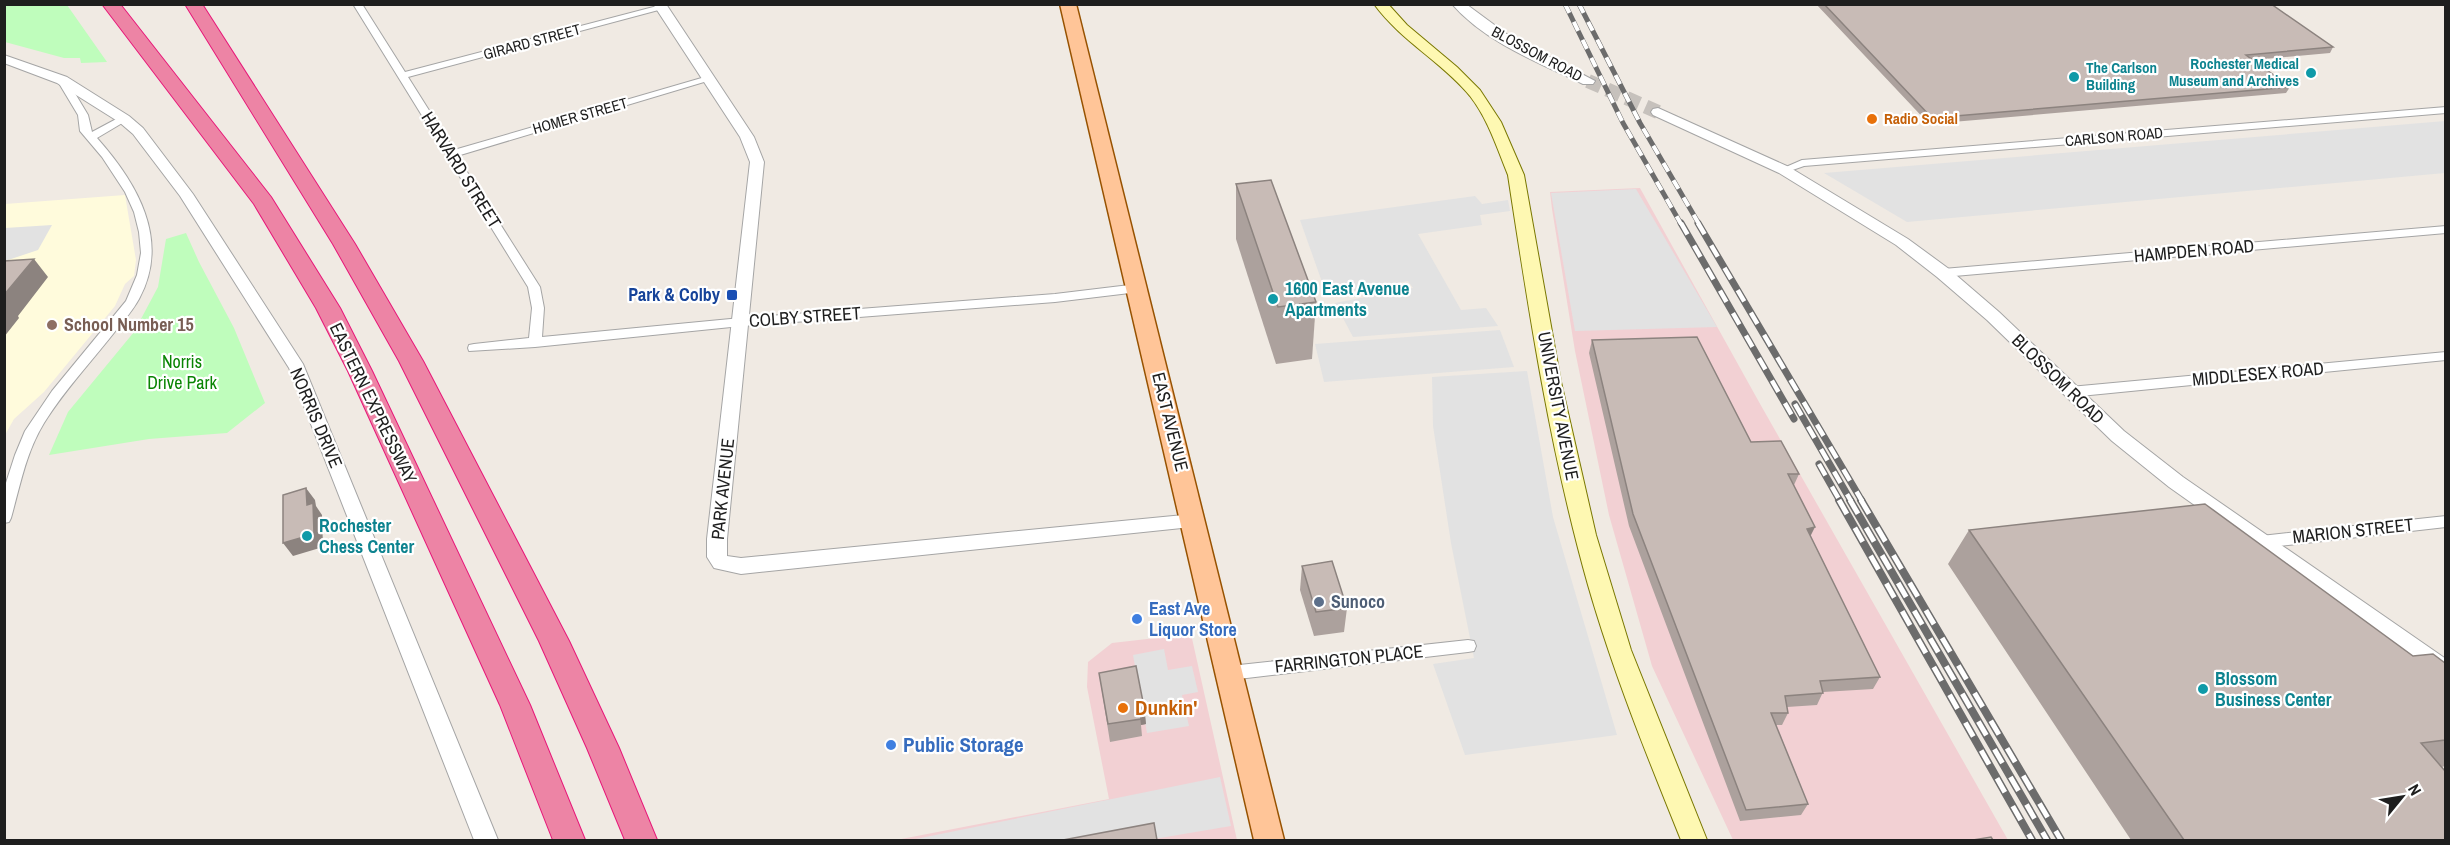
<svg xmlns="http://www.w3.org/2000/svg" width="2450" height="845" font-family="'Archivo Narrow',sans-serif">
<rect width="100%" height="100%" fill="#f0eae3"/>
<g fill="#f2d0d3">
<polygon points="1640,188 1759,402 2008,840 1733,840 1652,666 1609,515 1575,351 1552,209 1550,192"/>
<polygon points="1191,634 1237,840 896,840 1109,799 1087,687 1088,662 1112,643"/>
</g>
<polygon fill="#fffbdc" points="125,195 136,260 134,276 125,284 115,306 44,392 14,419 5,435 5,204"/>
<g fill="#bffdbc">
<polygon points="4,5 67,5 107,62 81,63 80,58 64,58 5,42"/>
<polygon points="186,233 199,262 234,328 265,403 227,433 149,439 49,455 68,412 134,332 158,287 166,239"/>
</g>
<g fill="#e2e2e2">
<polygon points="2445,121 2445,173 1907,222 1824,173"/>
<polygon points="1636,189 1717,327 1575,331 1551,193"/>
<polygon points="1475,196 1482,204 1508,200 1510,211 1480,215 1482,225 1418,234 1461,310 1486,308 1498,326 1353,337 1335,303 1413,288 1408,281 1327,296 1300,220"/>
<polygon points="52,225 38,250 5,261 5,228"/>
<polygon points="1500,330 1514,367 1324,382 1315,344"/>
<polygon points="1527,371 1553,517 1617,735 1465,755 1433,664 1474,658 1451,543 1433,426 1432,377"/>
<polygon points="1164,649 1168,670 1192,666 1198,692 1182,695 1189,726 1147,733 1133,655"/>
<polygon points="1220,777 1231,826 1148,840 911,840"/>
</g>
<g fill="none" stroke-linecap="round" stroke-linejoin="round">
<polyline stroke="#c6c1bc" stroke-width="14" stroke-dasharray="14 7" stroke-linecap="butt" points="1588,81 1658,112"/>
<g stroke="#a5a5a5" stroke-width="2">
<g id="minor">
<polygon points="353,4 362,4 405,72 661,5 666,8 408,77 454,150 705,77 709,76 714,79 457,156 540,287 544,308 542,337 741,318 1055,294 1138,284 1144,288 1138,292 1055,302 741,326 535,347 469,351 468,348 469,345 474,344 529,338 532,308 528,287"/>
<path d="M62 77 67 80 88 115 92 132 120 117 124 116 129 119 97 138C137 183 171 240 139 299 133 310 125 319 117 329 93 360 65 389 44 423 26 452 20 486 11 518L9 522 4 523V489L15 455 25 431 52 391 126 301 137 275 141 253 139 232 134 212 125 192 102 157 80 131 78 115 57 80Z"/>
<polygon points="2446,107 2446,113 1804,166 1784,173 1779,170 1802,160"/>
<polygon points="2446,226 2446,233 1943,277 1937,273 1943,269"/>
<polygon points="2446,352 2446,360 2070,397 2063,392 2070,387"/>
<polygon points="2446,516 2446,527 2261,548 2256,546 2254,542 2256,538 2261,536"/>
<polygon points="1468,640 1474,641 1476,646 1474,651 1468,652 1230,680 1224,678 1222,673 1224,668 1230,666"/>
</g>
</g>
<g stroke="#a5a5a5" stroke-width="2">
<g id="tertiary">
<polygon points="653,4 666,4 754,137 764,162 727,539 727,556 741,558 1194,514 1201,516 1204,521 1201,526 741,574 714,568 707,557 707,539 750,162 740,137"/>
<path d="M1452 4H1466L1508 35 1595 81 1593 84H1583C1539 63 1485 42 1452 4Z"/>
<polygon points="4,55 67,77 129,116 143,128 193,194 303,364 498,840 474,840 289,368 180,196 133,134 119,122 57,83 4,63"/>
<polygon points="1658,108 1789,167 1908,239 1949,269 1999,312 2124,431 2183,477 2446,659 2446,680 2438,677 2169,487 2112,441 1987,320 1937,277 1896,245 1779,173 1653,115 1651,112 1653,109"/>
</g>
</g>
<g stroke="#797700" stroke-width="2">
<path id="secondary" d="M1374 4H1388L1407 25 1457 67 1480 90 1501 122 1524 175 1561 382 1596 535 1631 650 1707 840H1681C1647 756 1613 672 1588 585 1550 451 1529 313 1508 175 1497 148 1488 119 1470 96 1442 62 1401 41 1374 4Z"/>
</g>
<g stroke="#975200" stroke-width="3">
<polygon id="primary" points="1060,4 1076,4 1284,840 1254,840"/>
</g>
<g stroke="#e71779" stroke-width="2">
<g id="motorway">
<polygon points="102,4 120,4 271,197 340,308 372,371 530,705 585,840 553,840 500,705 348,371 316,308 254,204"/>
<polygon points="185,4 202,4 355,244 423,361 569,641 619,748 657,840 625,840 587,748 539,641 399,361 333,244"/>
</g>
</g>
<use href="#minor" fill="#fff" fill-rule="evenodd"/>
<use href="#tertiary" fill="#fff" fill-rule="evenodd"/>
<use href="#secondary" fill="#fef8b2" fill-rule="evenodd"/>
<use href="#primary" fill="#ffc598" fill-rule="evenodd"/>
<use href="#motorway" fill="#ed84a5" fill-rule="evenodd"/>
<g stroke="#6c6c6c" stroke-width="5">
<g id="rail-far2">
<polyline points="1565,4 1623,123 1681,224"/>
<polyline points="1579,4 1640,123 1699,224"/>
</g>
</g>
<g stroke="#6c6c6c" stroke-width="7">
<g id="rail-far1">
<polyline points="1681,223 1794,419"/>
<polyline points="1698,223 1862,501"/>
<polyline points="1795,404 1851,501"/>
<polyline points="1819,464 1840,501"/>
</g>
</g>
<g stroke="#6c6c6c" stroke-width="8">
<g id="rail">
<polyline points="1839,500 2032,840"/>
<polyline points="1850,500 2047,840"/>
<polyline points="1861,500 2061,840"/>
</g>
</g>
<use href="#rail-far2" stroke="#fff" stroke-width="4" stroke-dasharray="10" stroke-linecap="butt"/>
<use href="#rail-far1" stroke="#fff" stroke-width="4.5" stroke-dasharray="13" stroke-linecap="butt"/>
<use href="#rail" stroke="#fff" stroke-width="5" stroke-dasharray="16" stroke-linecap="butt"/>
</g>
<g fill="#aca19d">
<polygon points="1816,4 2271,4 2333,47 2330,53 2253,60 2290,87 2286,93 1929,124"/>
<polygon points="1236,184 1316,302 1312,359 1276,364 1236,239"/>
<polygon points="1592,340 1799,474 1794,485 1811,537 1880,677 1873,689 1823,692 1817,705 1787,707 1788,713 1782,725 1776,725 1808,804 1801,815 1740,821 1629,526 1589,353"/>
<polygon points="1969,530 2413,656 2445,663 2445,766 2442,767 2445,840 2131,840 1948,564"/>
<polygon points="1302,566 1347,608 1344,632 1314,636 1300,590"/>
<polygon points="1099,673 1144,707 1146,724 1141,725 1142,736 1110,742"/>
</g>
<g fill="#8c837f">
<polygon points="34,259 48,277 18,316 19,318 4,337 4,295"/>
<polygon points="306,488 315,500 316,506 322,515 323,547 293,556 283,543 307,505"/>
<polygon points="1815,527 1809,539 1807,529"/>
<polygon points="1144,707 1146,724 1141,725 1139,708"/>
</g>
<g fill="#c8bbb6" stroke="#8c837f" stroke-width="1.5">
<polygon points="1824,4 2271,4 2333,47 2246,55 2290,87 1932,118"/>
<polygon points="1271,180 1316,302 1278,307 1236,184"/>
<polygon points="34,259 4,295 4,261"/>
<polygon points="1697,337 1751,442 1781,441 1799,474 1788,474 1815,527 1807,529 1880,677 1820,681 1823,693 1785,696 1788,713 1771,713 1808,804 1746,810 1633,514 1592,340"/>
<polygon points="306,488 307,505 313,503 314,534 283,543 283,495"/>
<polygon points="2205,504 2413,656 2433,654 2445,663 2445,740 2421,743 2445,771 2445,840 2184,840 1969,530"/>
<polygon points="1332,561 1347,608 1316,612 1302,566"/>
<polygon points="1136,666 1144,707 1139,708 1141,719 1108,724 1099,673"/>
<polygon points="1154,823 1157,840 1063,840"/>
<polygon points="1991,837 1993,840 1973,840"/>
</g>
<g fill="#0f9aa8" stroke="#fff" stroke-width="2">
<circle cx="2311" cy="73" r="6"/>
<circle cx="2074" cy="77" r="6"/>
<circle cx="1273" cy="299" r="6"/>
<circle cx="307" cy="536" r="6"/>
<circle cx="2203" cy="689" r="6"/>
</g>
<g fill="#e8710a" stroke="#fff" stroke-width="2">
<circle cx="1872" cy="119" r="6"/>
<circle cx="1123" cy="708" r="6"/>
</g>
<rect fill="#1a4fb4" stroke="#fff" stroke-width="2" x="726" y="289" width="12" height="12" rx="3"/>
<circle fill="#8d6e63" stroke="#fff" stroke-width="2" cx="52" cy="325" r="6"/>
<circle fill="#5c6f8a" stroke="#fff" stroke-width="2" cx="1319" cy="602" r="6"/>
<g fill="#3f7fe0" stroke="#fff" stroke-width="2">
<circle cx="1137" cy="619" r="6"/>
<circle cx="891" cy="745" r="6"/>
</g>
<g text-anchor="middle" stroke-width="4.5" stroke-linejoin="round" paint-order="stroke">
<g font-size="15" fill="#1e1e1e" stroke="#fff">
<text transform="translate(532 42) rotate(-15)" y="5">GIRARD STREET</text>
<text transform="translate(1537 54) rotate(28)" y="5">BLOSSOM ROAD</text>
<text transform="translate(580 116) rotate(-16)" y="5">HOMER STREET</text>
<text transform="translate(2114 137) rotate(-5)" y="5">CARLSON ROAD</text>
</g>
<g font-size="15" font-weight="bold" fill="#0d838f" stroke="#fff" text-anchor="end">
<text x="2299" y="69">Rochester Medical<tspan x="2299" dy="17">Museum and Archives</tspan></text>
<text x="2086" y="73" text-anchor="start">The Carlson<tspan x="2086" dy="17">Building</tspan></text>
</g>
<g font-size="15" font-weight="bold" fill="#c56008" stroke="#fff" text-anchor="start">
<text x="1884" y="124">Radio Social</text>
</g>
<g font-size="18" fill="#1e1e1e" stroke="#fff">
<text transform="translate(461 170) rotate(58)" y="6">HARVARD STREET</text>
<text transform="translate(2194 251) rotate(-5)" y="6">HAMPDEN ROAD</text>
<text transform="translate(805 317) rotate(-4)" y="6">COLBY STREET</text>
<text transform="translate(2258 374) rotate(-5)" y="6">MIDDLESEX ROAD</text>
<text transform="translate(2058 379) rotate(44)" y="6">BLOSSOM ROAD</text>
<text transform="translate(373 403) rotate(64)" y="6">EASTERN EXPRESSWAY</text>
<text transform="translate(1558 406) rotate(79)" y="6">UNIVERSITY AVENUE</text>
<text transform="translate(316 418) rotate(67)" y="6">NORRIS DRIVE</text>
<text transform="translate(1170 422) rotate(76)" y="6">EAST AVENUE</text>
<text transform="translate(723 489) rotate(-84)" y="6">PARK AVENUE</text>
<text transform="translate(2353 531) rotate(-6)" y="6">MARION STREET</text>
<text transform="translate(1349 659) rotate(-6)" y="6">FARRINGTON PLACE</text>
</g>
<g font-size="18" font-weight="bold" fill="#0d838f" stroke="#fff" text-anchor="start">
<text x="1285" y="295">1600 East Avenue<tspan x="1285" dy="21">Apartments</tspan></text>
<text x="319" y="532">Rochester<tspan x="319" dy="21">Chess Center</tspan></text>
<text x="2215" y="685">Blossom<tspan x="2215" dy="21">Business Center</tspan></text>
</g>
<g font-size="18" font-weight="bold" fill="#164399" stroke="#fff" text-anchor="end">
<text x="720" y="301">Park &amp; Colby</text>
</g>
<g font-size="18" font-weight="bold" fill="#785e54" stroke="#fff" text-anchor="start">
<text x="64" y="331">School Number 15</text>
</g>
<g font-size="18" fill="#098403" stroke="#fff">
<text x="182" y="368">Norris<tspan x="182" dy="21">Drive Park</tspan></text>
</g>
<g font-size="18" font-weight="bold" fill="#4e5e75" stroke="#fff" text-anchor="start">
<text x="1331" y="608">Sunoco</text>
</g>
<g font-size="18" font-weight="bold" fill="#366cbe" stroke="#fff" text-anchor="start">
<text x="1149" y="615">East Ave<tspan x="1149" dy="21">Liquor Store</tspan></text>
</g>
<g font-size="21" font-weight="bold" fill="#c56008" stroke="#fff" text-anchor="start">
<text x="1135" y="715">Dunkin'</text>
</g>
<g font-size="21" font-weight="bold" fill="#366cbe" stroke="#fff" text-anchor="start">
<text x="903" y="752">Public Storage</text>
</g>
</g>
<rect width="2450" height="845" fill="none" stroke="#1e1e1e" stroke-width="12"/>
<g transform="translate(2402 797) rotate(60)" stroke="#ffffff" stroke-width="4.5" paint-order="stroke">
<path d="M0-4.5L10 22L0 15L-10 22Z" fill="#1e1e1e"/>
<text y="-9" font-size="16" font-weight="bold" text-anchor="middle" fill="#1e1e1e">N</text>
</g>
</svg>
